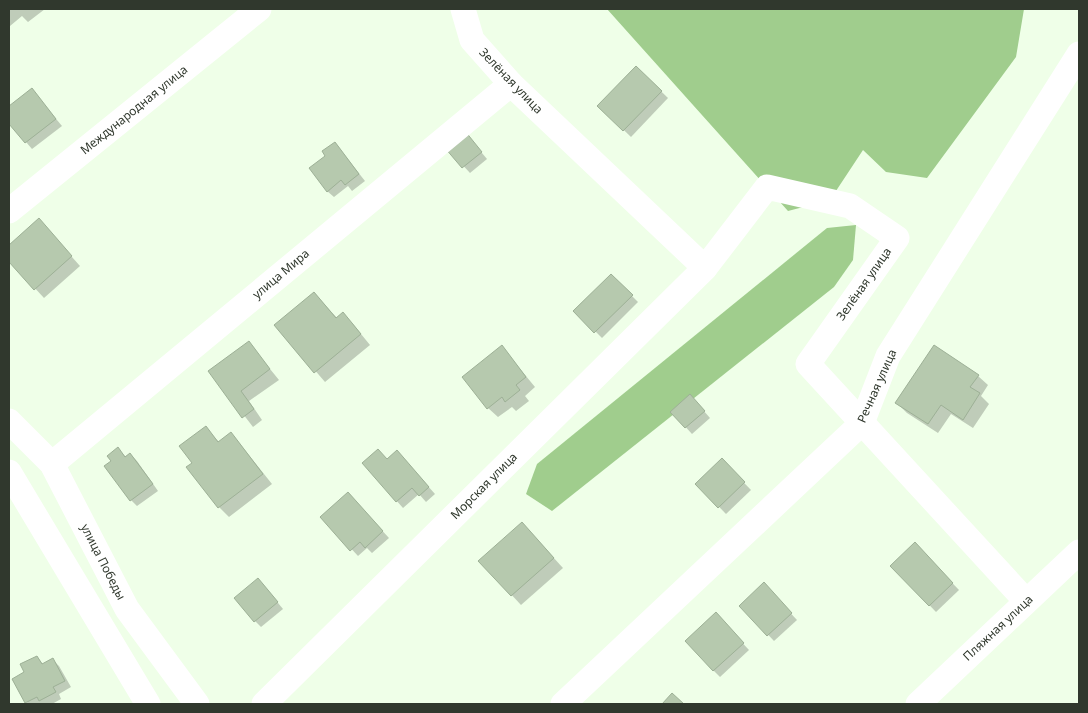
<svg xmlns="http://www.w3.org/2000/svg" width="1088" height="713" font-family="'Noto Sans',sans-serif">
<rect width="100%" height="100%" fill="#efffe8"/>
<g fill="#a0cd8d">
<polygon points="607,9 1024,9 1016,57 927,178 886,172 863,150 830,200 788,211"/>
<polygon points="856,225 853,260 834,287 552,511 526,494 537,464 827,228"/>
</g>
<g fill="#0003">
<polygon points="9,9 45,9 28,22 22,16 10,26"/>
<polygon points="636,67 668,98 631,137 599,106"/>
<polygon points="32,90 62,126 32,149 9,122 9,107"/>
<polygon points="471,140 487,159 470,173 447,148"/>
<polygon points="335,143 365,181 352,191 348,186 334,197 327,191 327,156"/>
<polygon points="39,220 80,266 44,298 9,260 9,247"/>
<polygon points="611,275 638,302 602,338 575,311"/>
<polygon points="314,293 337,318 352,323 370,345 325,382 276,325"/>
<polygon points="249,343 279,380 249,401 262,420 253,427 210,371"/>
<polygon points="502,347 535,387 525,396 529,401 516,411 512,407 498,417 488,408"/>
<polygon points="978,376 988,385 981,396 989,404 973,428 951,414 938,433 907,413 897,403"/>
<polygon points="696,402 710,418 692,434 672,412"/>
<polygon points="206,428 219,442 231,433 272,484 229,517 219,507 193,463"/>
<polygon points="118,449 126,457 130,454 137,461 158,491 137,506 131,500 113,462"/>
<polygon points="403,458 435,494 426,502 419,494 403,508 363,463"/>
<polygon points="722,460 751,490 726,514 697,484"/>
<polygon points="354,500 389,538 372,553 367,548 358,556 322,517"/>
<polygon points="531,533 563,568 521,605 480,561"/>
<polygon points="915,544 959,590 936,612 892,566"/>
<polygon points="264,586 283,609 261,627 255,621"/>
<polygon points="770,591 797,620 774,641 741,606"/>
<polygon points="722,621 749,650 720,677 713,670"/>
<polygon points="37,657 43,664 53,660 59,666 71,687 59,694 61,699 52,704 28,704 14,679 26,673"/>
</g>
<g fill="#b6c9ae" stroke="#9db096">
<polygon points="636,66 662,91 623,131 597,106"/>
<polygon points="32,88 56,119 25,143 9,124 9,106"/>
<polygon points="465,131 482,152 462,168 445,148"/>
<polygon points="335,142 359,174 345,185 341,180 327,192 309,168 325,156 322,151"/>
<polygon points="39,218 72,256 34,290 9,262 9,245"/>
<polygon points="611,274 633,295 594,333 573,311"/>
<polygon points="314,292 336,318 343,312 361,334 314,373 274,325"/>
<polygon points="249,341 270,369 241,391 254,409 242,418 208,371"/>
<polygon points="502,345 526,377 516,385 520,390 505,402 502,397 487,409 462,377"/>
<polygon points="934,345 979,375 970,387 980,393 963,420 941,405 928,424 895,403"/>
<polygon points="690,394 705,411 685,428 670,412"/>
<polygon points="206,426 218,442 231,432 263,474 218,508 186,467 192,463 179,446"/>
<polygon points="118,447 125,457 130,453 153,484 130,501 104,466 111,461 107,456"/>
<polygon points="378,449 387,459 397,450 429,487 419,496 412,488 396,502 362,463"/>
<polygon points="722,458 745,482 718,508 695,484"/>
<polygon points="348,492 383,531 365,548 360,542 350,551 320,517"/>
<polygon points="522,522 554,558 511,596 478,561"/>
<polygon points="915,542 953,583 929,606 890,566"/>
<polygon points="258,578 278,602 254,622 234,598"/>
<polygon points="764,582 792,613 767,636 739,606"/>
<polygon points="716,612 744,643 713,671 685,641"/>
<polygon points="37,656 42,664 53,658 65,681 53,687 56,692 39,701 37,697 25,703 12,679 24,672 20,664"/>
<polygon points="672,693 684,704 662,704"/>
</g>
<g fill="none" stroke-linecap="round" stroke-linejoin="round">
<g stroke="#fff" stroke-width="25">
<polyline points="463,9 472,40 511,84 705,268 767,187 850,206 897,238 808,364 1026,601"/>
<polyline points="9,211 259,9"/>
<polyline points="9,421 52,464 127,609 197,704"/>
<polyline points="52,464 511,84"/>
<polyline points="9,472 148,704"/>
<polyline points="264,704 705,268"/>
<polyline points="563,704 862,423 888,356 1079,54"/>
<polyline points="918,704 1079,552"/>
</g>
</g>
<g text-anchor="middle" stroke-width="4" stroke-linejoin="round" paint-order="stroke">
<g font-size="12" fill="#30382d" stroke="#fff">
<text transform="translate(511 81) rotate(46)" y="4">Зелёная улица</text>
<text transform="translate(134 110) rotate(-39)" y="4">Международная улица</text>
<text transform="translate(281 274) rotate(-40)" y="4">улица Мира</text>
<text transform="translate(864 284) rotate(-55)" y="4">Зелёная улица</text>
<text transform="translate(877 386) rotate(-66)" y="4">Речная улица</text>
<text transform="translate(484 486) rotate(-45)" y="4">Морская улица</text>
<text transform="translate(103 562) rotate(63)" y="4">улица Победы</text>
<text transform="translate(998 628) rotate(-43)" y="4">Пляжная улица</text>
</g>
</g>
<rect width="1088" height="713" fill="none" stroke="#30382d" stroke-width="20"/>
</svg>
